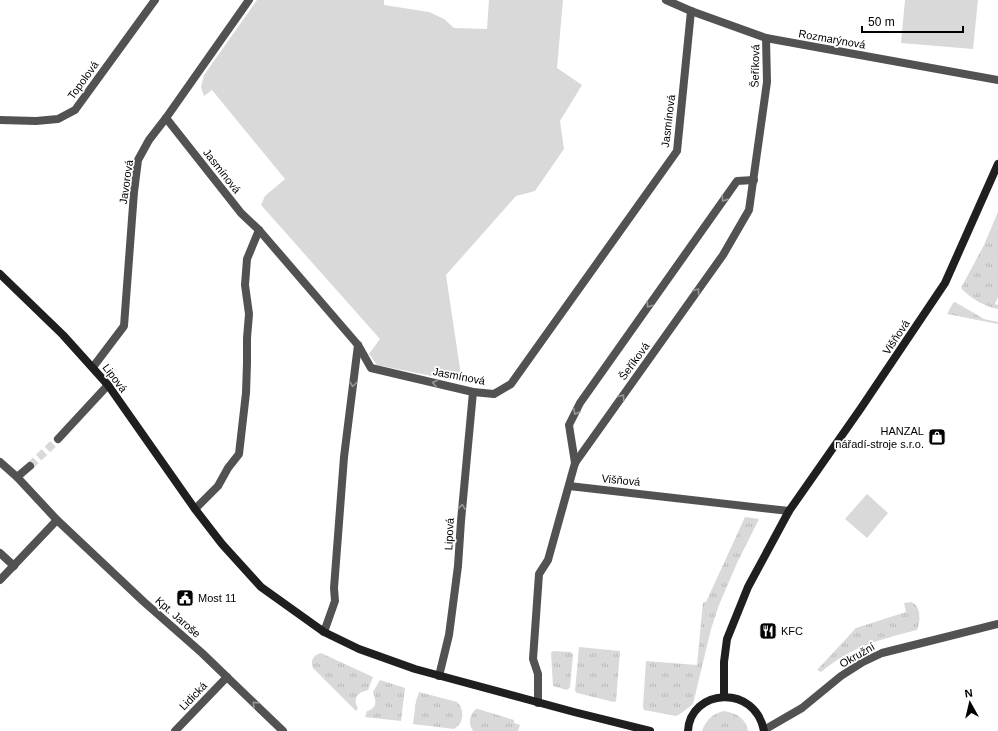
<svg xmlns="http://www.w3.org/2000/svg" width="998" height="731" font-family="Arial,sans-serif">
<defs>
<pattern id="grass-tufts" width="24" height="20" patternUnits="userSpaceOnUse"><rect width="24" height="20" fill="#d9d9d9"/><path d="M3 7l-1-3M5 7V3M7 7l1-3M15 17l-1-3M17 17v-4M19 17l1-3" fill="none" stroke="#b8b8b8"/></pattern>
</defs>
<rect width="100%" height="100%" fill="#fff"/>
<g fill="url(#grass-tufts)">
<path d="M998 212V297L995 304 998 305V309C985 307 970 298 961 288L984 245Z"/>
<polygon points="955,302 984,319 998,322 998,324 947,314 953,303"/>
<polygon points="745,517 759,519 737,563 719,605 711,629 693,704 680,714 676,716 644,710 643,707 646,661 697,665 703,602 706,602"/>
<path d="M911 602C921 605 921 622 917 630 879 640 852 646 821 672L817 670 856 628 906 612 904 603Z"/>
<polygon points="579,647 620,651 616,701 614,702 577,693 575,691"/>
<polygon points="553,651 571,652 573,655 570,687 567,690 553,686 551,653"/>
<path d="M321 653 373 677 368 690C359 692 352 697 358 708L356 711 313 668C310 661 313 655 321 653Z"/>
<path d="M380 680 405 688 401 721 365 717 367 711C378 708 376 701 373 692Z"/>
<path d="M419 692 457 702C465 710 464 723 454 729L413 724 416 701Z"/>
<path d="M476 709H478L514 720V723L520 725 518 731H473C468 723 469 716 476 709Z"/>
<path d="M724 711C736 713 746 718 748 731H702C706 720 712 714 724 711Z"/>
</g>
<g fill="#d9d9d9">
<polygon points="257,0 384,0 384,5 429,12 444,19 454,28 487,29 489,0 563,0 557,68 582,85 560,121 564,149 535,191 516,196 446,275 462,382 377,365 369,354 380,339 261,205 265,196 285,179 212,90 204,96 201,87 204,75"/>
<polygon points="905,0 978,0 973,49 901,43"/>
<polygon points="867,494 888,513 867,538 845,519"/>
</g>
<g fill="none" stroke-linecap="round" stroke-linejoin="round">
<polyline stroke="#d9d9d9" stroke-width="8" stroke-dasharray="8 4" stroke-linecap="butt" points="30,466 58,439"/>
<g stroke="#525252" stroke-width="8">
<polyline points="666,0 691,11 766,38 998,80"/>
<polyline points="166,118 241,213 259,230 358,345 371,368 473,392 494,394 511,384 677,151 691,11"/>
<polyline points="0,120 36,121 58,119 75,110 155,0"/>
<polyline points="93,367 124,326 134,192 138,160 149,140 166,118 249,0"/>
<polyline points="58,439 108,385"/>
<polyline points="0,462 17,477 57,520 144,602 202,653 283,731"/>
<polyline points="575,463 569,425 580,403 737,181 754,180"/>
<polyline points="17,477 30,466"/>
<polyline points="569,486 789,511"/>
<polyline points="195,509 218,486 228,468 239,454 246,393 247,363 247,338 249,314 245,285 247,259 259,230"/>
<polyline points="0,553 14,566"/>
<polyline points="0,580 57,520"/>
<polyline points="324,632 335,601 334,588 344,457 358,345"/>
<polyline points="439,676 449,635 458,566 461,521 473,392"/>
<polyline points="538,703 538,674 533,659 539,574 548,560 575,463 723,255 749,210 767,82 766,38"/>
<polyline points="764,730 802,708 841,676 863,662 882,653 998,624"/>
<polyline points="175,731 227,677"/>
</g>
<g stroke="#1f1f1f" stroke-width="8">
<polyline points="0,274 63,335 108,385 195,509 222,544 261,587 324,632 359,649 415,669 574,712 650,731"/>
<polyline points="724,697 724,662 727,639 748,587 789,511 861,408 945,283 998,164"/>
<path d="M688 731C690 689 755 683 764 731"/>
</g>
</g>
<defs><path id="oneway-chevron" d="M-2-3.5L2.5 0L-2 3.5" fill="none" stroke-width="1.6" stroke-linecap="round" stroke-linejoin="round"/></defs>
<g stroke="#979797">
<use href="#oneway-chevron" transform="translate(724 199) rotate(125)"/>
<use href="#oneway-chevron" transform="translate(697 291) rotate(-54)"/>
<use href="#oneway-chevron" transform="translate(649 305) rotate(125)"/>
<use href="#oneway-chevron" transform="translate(435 383) rotate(-167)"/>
<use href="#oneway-chevron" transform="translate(353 384) rotate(97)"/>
<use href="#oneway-chevron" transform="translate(622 397) rotate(-54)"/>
<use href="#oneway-chevron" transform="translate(576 412) rotate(117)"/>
<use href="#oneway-chevron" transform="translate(462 507) rotate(-84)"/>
<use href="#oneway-chevron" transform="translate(255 704) rotate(-136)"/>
</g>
<defs>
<g id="shop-square" transform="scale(0.9)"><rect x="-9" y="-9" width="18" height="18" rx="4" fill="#000" stroke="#fff"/><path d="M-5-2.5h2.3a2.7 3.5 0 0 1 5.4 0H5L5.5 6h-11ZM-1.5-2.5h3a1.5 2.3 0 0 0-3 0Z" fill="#fff"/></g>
<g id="civic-square" transform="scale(0.9)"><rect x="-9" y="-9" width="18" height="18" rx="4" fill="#000" stroke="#fff"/><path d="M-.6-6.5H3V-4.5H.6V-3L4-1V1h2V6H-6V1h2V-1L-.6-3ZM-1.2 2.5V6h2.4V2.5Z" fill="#fff"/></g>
<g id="restaurant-square" transform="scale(0.9)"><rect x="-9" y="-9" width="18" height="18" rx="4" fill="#000" stroke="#fff"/><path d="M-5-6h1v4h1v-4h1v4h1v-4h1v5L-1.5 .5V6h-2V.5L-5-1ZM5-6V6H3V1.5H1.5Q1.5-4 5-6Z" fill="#fff"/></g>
</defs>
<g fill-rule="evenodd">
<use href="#shop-square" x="937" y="437"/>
<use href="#civic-square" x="185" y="598"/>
<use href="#restaurant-square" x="768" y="631"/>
</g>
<g text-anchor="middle" stroke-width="3.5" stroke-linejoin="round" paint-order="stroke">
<g font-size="11" fill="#000" stroke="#fff">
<text transform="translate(832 39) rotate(10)" y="4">Rozmarýnová</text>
<text transform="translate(755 66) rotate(-89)" y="4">Šeříková</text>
<text transform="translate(83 80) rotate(-54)" y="4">Topolová</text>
<text transform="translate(668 121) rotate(-83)" y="4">Jasmínová</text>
<text transform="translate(222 171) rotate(52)" y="4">Jasmínová</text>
<text transform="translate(126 182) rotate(-82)" y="4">Javorová</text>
<text transform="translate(896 337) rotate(-56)" y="4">Višňová</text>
<text transform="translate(634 361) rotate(-54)" y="4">Šeříková</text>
<text transform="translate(459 376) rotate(11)" y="4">Jasmínová</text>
<text transform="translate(115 378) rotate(53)" y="4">Lipová</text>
<text transform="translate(621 480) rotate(6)" y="4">Višňová</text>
<text transform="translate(449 534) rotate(-87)" y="4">Lipová</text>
<text transform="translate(178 617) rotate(41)" y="4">Kpt. Jaroše</text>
<text transform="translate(857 655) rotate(-30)" y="4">Okružní</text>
<text transform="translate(193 696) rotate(-46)" y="4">Lidická</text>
</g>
<g font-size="11" fill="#000" stroke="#fff" text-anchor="start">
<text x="924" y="435" text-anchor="end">HANZAL<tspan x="924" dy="13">nářadí-stroje s.r.o.</tspan></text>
<text x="198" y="602">Most 11</text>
<text x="781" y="635">KFC</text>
</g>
</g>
<g transform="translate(970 703) rotate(352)" stroke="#ffffff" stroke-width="3" paint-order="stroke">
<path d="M0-3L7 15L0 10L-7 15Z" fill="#000000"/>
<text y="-6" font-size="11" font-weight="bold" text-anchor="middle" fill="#000000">N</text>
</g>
<path d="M862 26v6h101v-6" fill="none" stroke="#000000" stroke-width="2"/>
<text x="868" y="26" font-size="12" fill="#000000" stroke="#ffffff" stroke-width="3" paint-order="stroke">50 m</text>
</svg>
